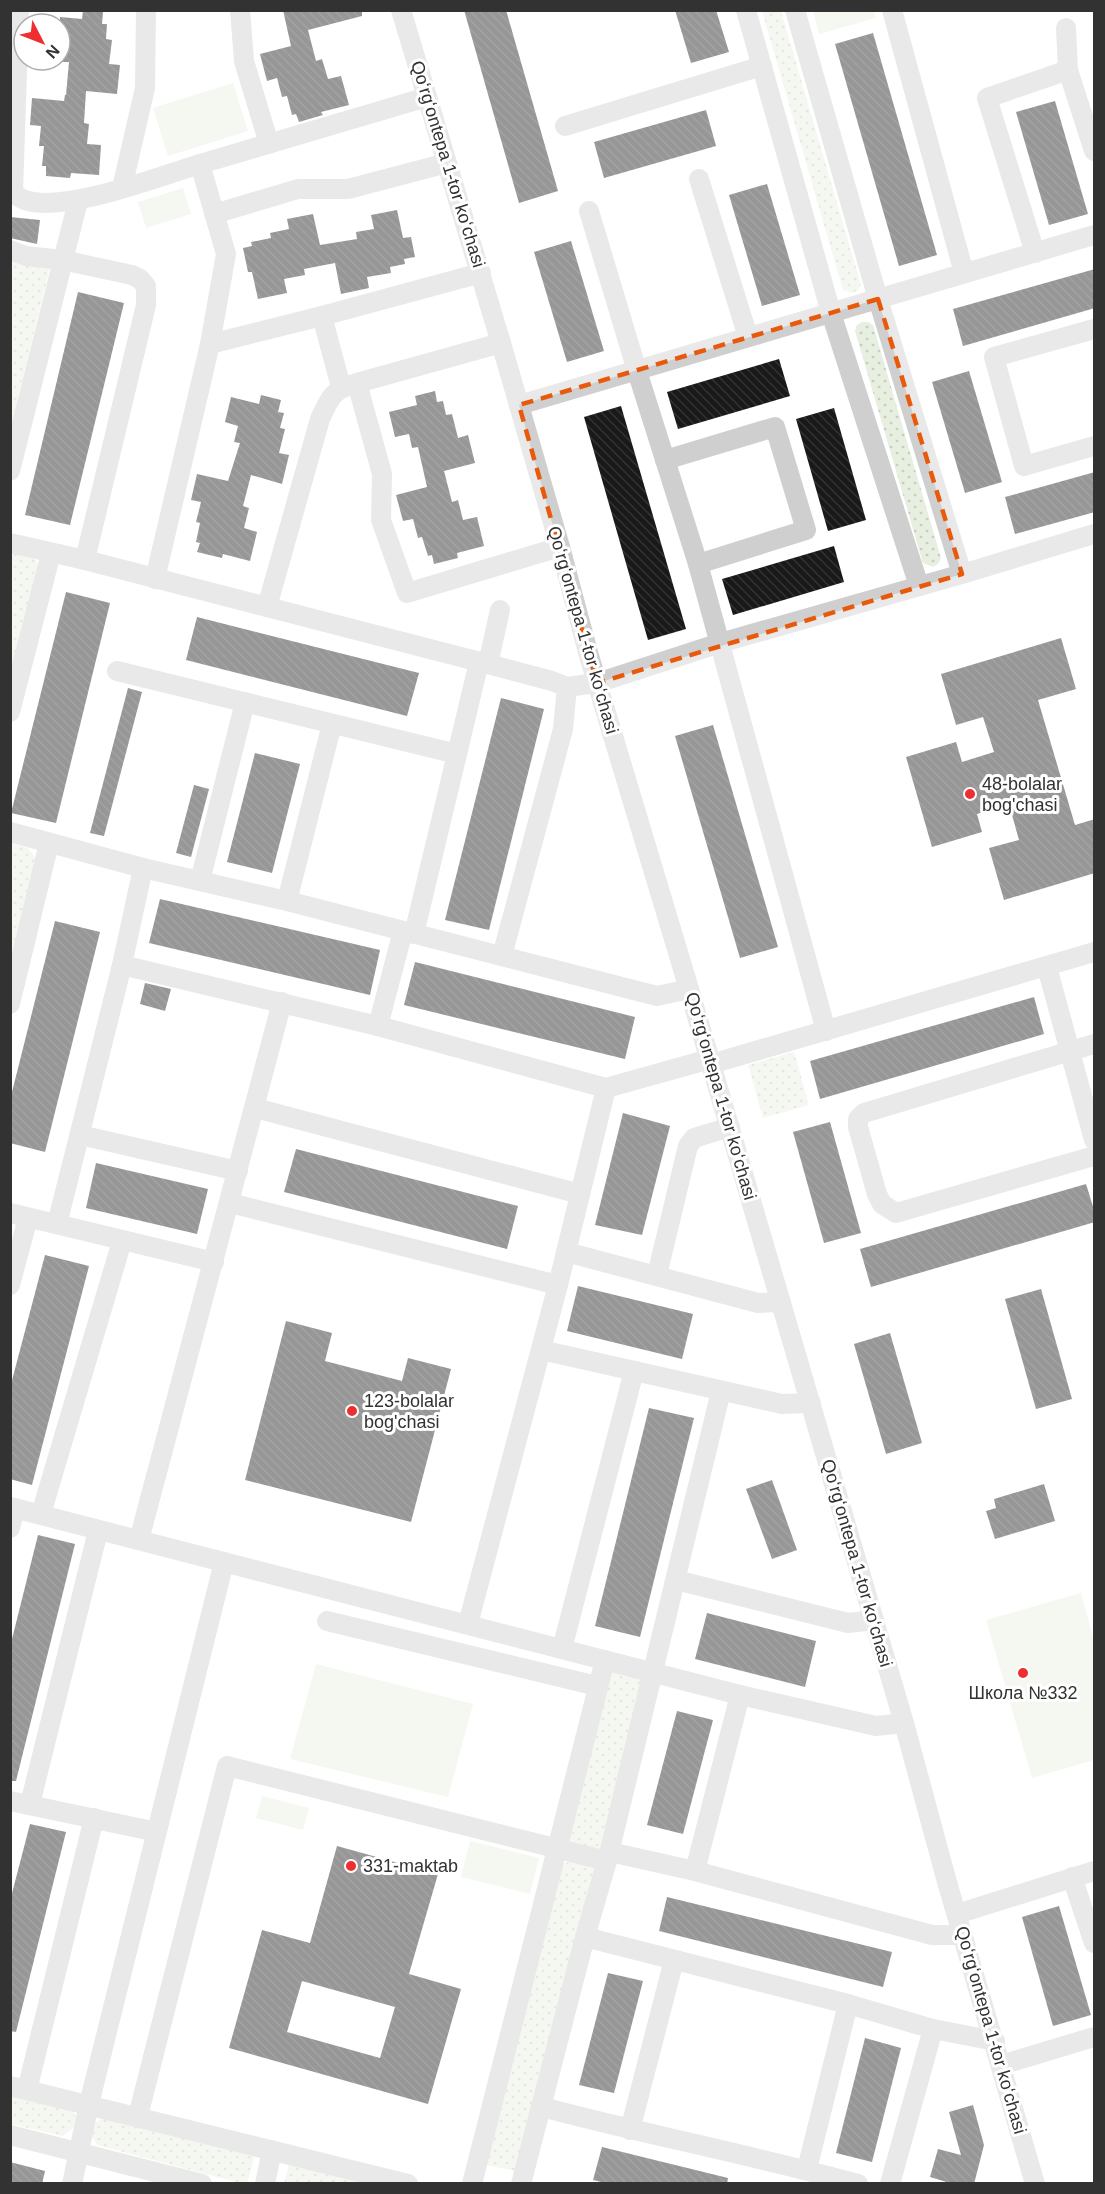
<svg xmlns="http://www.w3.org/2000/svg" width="1105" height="2194" font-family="Arial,sans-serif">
<defs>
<pattern id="grass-dots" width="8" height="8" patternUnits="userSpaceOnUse" patternTransform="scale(1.5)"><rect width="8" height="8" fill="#e7efe0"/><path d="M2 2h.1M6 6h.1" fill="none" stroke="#c7cdc1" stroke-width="1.8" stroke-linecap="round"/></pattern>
<pattern id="building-back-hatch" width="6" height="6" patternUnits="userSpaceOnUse" patternTransform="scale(1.5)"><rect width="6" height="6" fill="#191919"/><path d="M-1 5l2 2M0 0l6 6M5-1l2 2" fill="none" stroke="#323232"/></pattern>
</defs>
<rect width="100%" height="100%" fill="#fff"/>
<g fill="url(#grass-dots)">
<polygon points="762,11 781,11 861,285 858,290 853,293 843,290"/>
<polygon points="11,259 51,264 11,425"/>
<polygon points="862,322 868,322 873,325 941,558 938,564 933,567 923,563 855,331 857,325"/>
<polygon points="11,552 35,559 38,565 11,682"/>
<polygon points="11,843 28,848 35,858 35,871 11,967"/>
<polygon points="794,1052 809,1105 763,1118 748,1065"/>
<polygon points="612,1671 642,1679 599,1850 571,1843 568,1841 569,1836"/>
<polygon points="572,1861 595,1867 516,2171 486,2165 562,1866 565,1863"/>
<polygon points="11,2093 72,2109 76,2117 74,2127 63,2136 11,2124"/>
<polygon points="105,2117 255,2155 247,2183 240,2183 97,2145 91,2134 95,2123"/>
<polygon points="289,2164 367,2184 284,2184"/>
</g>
<g fill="#e7efe0">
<polygon points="813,11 874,11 876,18 819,34"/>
<polygon points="233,83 248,131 168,156 153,108"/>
<polygon points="183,188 191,214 146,228 138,202"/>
<polygon points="1081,1593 1094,1641 1094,1760 1032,1778 986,1620"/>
<polygon points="316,1664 473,1704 448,1797 290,1759"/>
<polygon points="262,1796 309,1808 303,1830 256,1818"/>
<polygon points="470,1841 539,1858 530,1894 461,1877"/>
</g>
<g fill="url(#building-back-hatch)" fill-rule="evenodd">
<polygon points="283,10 362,10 362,16 308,30 316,61 322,59 328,79 341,76 349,105 321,112 323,115 299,122 296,114 292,115 287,96 282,97 277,78 267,81 260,54 291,46"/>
<polygon points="464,10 506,10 558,191 519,203"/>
<polygon points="675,10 716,10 729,52 691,63"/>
<polygon points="83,11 103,12 102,24 107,24 106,39 112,40 109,64 120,65 117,94 86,91 84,123 89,124 87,144 101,145 99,175 71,173 70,178 46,176 46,166 42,166 44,146 39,146 41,126 30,125 32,98 64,101 65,95 66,95 69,62 63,62 65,44 60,44 60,17 82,19"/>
<polygon points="873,33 937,255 899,266 835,44"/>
<polygon points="1055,101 1088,214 1049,225 1016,112"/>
<polygon points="706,110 716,146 604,178 594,142"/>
<polygon points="767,184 800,295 762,306 729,195"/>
<polygon points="397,210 403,238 411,237 415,257 404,259 405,264 390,267 391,273 367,277 369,288 341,294 335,263 304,269 305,275 284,279 287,293 258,299 252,272 248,272 243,248 252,246 251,242 271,238 270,233 289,229 287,219 313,214 320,245 357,239 356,232 374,229 371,215"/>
<polygon points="10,217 40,220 37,244 10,238"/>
<polygon points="571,241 604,351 567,362 534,252"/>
<polygon points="1095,269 1095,308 963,346 953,309"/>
<polygon points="78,292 124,303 70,525 25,515"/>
<polygon points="779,359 790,396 678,429 667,392"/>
<polygon points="969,371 1002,482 965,493 932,382"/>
<polygon points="435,391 437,402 443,401 446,415 452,414 458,438 468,435 475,463 444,471 452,502 458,500 463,520 477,517 484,546 457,553 458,558 434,564 432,555 428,556 422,537 418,538 413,519 403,521 396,495 427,487 418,447 412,448 409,434 395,437 389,412 417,405 415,396"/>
<polygon points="261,395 281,400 278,412 284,413 280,428 285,429 279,453 289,455 282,484 251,475 243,506 249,508 244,528 257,532 250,561 223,554 222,558 197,552 200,543 196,542 200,523 196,522 201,502 191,500 197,474 228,481 240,443 234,442 238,426 225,422 231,397 259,404"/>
<polygon points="621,406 686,629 648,640 584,417"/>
<polygon points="834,408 866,520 828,531 796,419"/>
<polygon points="1095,472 1095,512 1015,534 1005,497"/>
<polygon points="834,546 844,582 733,615 722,579"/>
<polygon points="66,592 110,603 56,823 11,813"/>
<polygon points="197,617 419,673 407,716 186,660"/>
<polygon points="1061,638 1076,689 1038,700 1075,825 1095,819 1095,873 1004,900 989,848 1019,840 1009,804 977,814 982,832 932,847 906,757 956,742 962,762 994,752 983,717 956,725 941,674"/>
<polygon points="128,688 142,692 104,836 90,833"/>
<polygon points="501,698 544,709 489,930 445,920"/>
<polygon points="713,725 778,947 740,958 675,736"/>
<polygon points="255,753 300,764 272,873 227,862"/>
<polygon points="194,785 209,789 191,857 176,853"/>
<polygon points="160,899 380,950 370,995 149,943"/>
<polygon points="55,921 100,932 45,1152 10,1143 10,1100"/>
<polygon points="415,962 635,1017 625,1059 404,1005"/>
<polygon points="145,983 171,989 165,1011 140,1004"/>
<polygon points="1034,997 1044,1034 820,1099 810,1061"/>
<polygon points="623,1113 670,1126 642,1235 595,1225"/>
<polygon points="830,1122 861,1233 824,1243 793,1132"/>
<polygon points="296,1149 518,1206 507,1249 284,1192"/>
<polygon points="96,1163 208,1189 197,1234 86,1208"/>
<polygon points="1086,1184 1095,1213 1095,1222 871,1287 860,1249"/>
<polygon points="45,1255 89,1266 32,1485 10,1479 10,1388"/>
<polygon points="578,1286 693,1314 682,1359 567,1331"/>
<polygon points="1041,1289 1072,1399 1036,1409 1005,1299"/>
<polygon points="286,1321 332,1333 325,1361 402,1381 408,1358 451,1369 411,1522 245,1480"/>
<polygon points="890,1333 922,1443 886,1454 854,1344"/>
<polygon points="649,1408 694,1418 640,1637 595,1626"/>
<polygon points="772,1480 797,1550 772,1559 746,1489"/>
<polygon points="1044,1484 1055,1521 995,1539 986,1511 996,1508 994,1499"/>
<polygon points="38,1535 75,1544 16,1781 10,1781 10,1647"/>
<polygon points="707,1613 816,1641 805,1687 695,1659"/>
<polygon points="677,1711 713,1720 683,1834 647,1825"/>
<polygon points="30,1824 66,1832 16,2032 10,2031 10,1901"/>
<path d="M337 1846 438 1874 409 1974 461 1989 428 2104 229 2048 262 1930 310 1943ZM302 1981 395 2007 380 2058 287 2032Z"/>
<polygon points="667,1897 892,1952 883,1987 659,1931"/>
<polygon points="1059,1906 1091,2015 1053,2026 1022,1917"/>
<polygon points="608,1973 643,1981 614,2093 579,2085"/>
<polygon points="865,2038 901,2048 872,2162 836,2153"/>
<polygon points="973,2105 984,2145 974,2184 953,2184 930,2177 938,2149 961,2155 949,2112"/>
<polygon points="602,2147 728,2178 727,2184 609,2184 593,2180"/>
<polygon points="10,2162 45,2171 42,2184 10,2184"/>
</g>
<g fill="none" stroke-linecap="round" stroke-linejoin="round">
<g stroke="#cfcfcf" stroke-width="20">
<path d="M19 10 13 193C16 195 21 199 25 200 63 214 160 176 200 164"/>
<polyline points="240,10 244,61 269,144"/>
<polyline points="401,10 501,343 560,547 589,656 689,989 904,1723 947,1882 1035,2184"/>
<polyline points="746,10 831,313 919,586"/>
<polyline points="795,10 878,299 962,574"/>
<polyline points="892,10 964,273"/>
<polyline points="1066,28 1068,70 1094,151"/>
<polyline points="565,126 762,66"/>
<polyline points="699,179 748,337"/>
<polyline points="122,188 145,88 146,10"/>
<polyline points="589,211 637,371 698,564 826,1031"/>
<polyline points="214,214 298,189 348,189 447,163"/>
<polyline points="10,250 26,256 62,260 132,275 140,279 146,286 146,305 85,560"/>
<polyline points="1035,253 987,98 1068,70"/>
<polyline points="322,316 341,387"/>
<polyline points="1094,329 994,357 1024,466 1094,446"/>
<polyline points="501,343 357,383 382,474 381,520 407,593 560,547"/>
<polyline points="210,344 226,254 200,164 427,97"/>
<polyline points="519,405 1094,235"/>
<polyline points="665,460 775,427 806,530 698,564"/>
<polyline points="10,471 78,201"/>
<polyline points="10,543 85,560 488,664 552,681 567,687 597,683 720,643 962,574 1094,534"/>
<polyline points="155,579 210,344 322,316 481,273"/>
<path d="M267 607 320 419C330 397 333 389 357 383"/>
<polyline points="488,664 500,610"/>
<polyline points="117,671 457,754"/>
<polyline points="10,712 51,553"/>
<polyline points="10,832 143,868 287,901 657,996 689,989"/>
<polyline points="200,881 245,702"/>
<polyline points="287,901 332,724"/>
<polyline points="414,934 479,662"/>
<polyline points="502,956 563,729 567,687"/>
<polyline points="122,965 378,1026 606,1088 710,1059"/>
<polyline points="1047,967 1094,1140"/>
<polyline points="10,1004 49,843"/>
<polyline points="378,1026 403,931"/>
<polyline points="1094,1044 864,1113 858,1119 858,1127 877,1194 882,1204 896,1213 1094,1156"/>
<polyline points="711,1064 1094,952"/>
<polyline points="255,1108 580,1194"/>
<polyline points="80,1135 238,1171"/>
<polyline points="230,1203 558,1285"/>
<polyline points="10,1213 214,1262"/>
<polyline points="57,1224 122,965 143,868"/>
<polyline points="566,1252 758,1303 781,1302"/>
<polyline points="657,1275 688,1146 694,1138 730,1127"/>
<polyline points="10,1285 28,1218"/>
<polyline points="541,1350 782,1404 811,1403"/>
<polyline points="10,1507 740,1695 876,1726 904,1723"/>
<polyline points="41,1514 122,1241"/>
<polyline points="10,1528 15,1508"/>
<polyline points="139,1540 282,1002"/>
<polyline points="676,1580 848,1623 874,1620"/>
<polyline points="327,1621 597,1686"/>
<polyline points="468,1624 558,1285 606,1088"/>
<polyline points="562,1649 634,1371"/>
<polyline points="10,1801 157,1832"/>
<polyline points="30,1804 98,1531"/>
<polyline points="610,1852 695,1871 932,1935 963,1935"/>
<polyline points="695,1871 740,1695"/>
<polyline points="1072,1877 1094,1943"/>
<polyline points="957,1914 1094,1871"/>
<polyline points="585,1937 848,2004 933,2029 995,2041"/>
<polyline points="1001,2065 1094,2037"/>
<polyline points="10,2086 408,2184"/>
<polyline points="27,2090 94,1818"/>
<path d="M542 2107C647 2135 753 2155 858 2184"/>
<polyline points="138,2116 227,1766 607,1861"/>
<polyline points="630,2130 674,1960"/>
<polyline points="10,2135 202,2184"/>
<polyline points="807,2169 848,2004"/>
<polyline points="72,2184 89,2104 224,1562"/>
<polyline points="265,2184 272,2150"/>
<polyline points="472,2184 605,1660"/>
<polyline points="521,2184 585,1937 607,1861 721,1391"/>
<polyline points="890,2184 933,2029"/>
</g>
</g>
<path d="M0 0H1105V2194H0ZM878 299 962 574 597 683 519 405Z" fill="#fff" fill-opacity=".55" fill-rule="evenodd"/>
<path fill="none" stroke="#e8590c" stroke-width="4.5" stroke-dasharray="12 8" stroke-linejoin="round" d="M878 299 962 574 597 683 519 405Z"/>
<g fill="#ef2e32" stroke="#fff" stroke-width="2">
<circle cx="970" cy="794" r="6"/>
<circle cx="352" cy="1411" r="6"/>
<circle cx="1023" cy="1673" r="6"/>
<circle cx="351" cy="1866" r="6"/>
</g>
<g text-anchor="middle" stroke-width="6" stroke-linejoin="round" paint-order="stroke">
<g font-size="18" fill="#323232" stroke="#fff">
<text transform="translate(448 164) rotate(73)" y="6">Qoʻrgʻontepa 1-tor koʻchasi</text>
<text transform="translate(583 630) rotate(74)" y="6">Qoʻrgʻontepa 1-tor koʻchasi</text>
<text transform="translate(721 1096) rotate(74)" y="6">Qoʻrgʻontepa 1-tor koʻchasi</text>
<text transform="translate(857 1563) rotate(74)" y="6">Qoʻrgʻontepa 1-tor koʻchasi</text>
<text transform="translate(991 2030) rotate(74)" y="6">Qoʻrgʻontepa 1-tor koʻchasi</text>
</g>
<g font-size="18" fill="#323232" stroke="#fff" text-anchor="start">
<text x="982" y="790">48-bolalar<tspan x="982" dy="21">bog'chasi</tspan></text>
<text x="364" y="1407">123-bolalar<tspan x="364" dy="21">bog'chasi</tspan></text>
<text x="1023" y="1699" text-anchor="middle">Школа №332</text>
<text x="363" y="1872">331-maktab</text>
</g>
</g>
<rect width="1105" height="2194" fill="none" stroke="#323232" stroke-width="24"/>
<g transform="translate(42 42) rotate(132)"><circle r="28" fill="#ffffff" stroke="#adadad" stroke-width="1.5"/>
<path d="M0-4.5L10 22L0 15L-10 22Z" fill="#ef2e32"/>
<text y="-9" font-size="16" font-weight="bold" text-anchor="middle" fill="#323232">N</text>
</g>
</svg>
